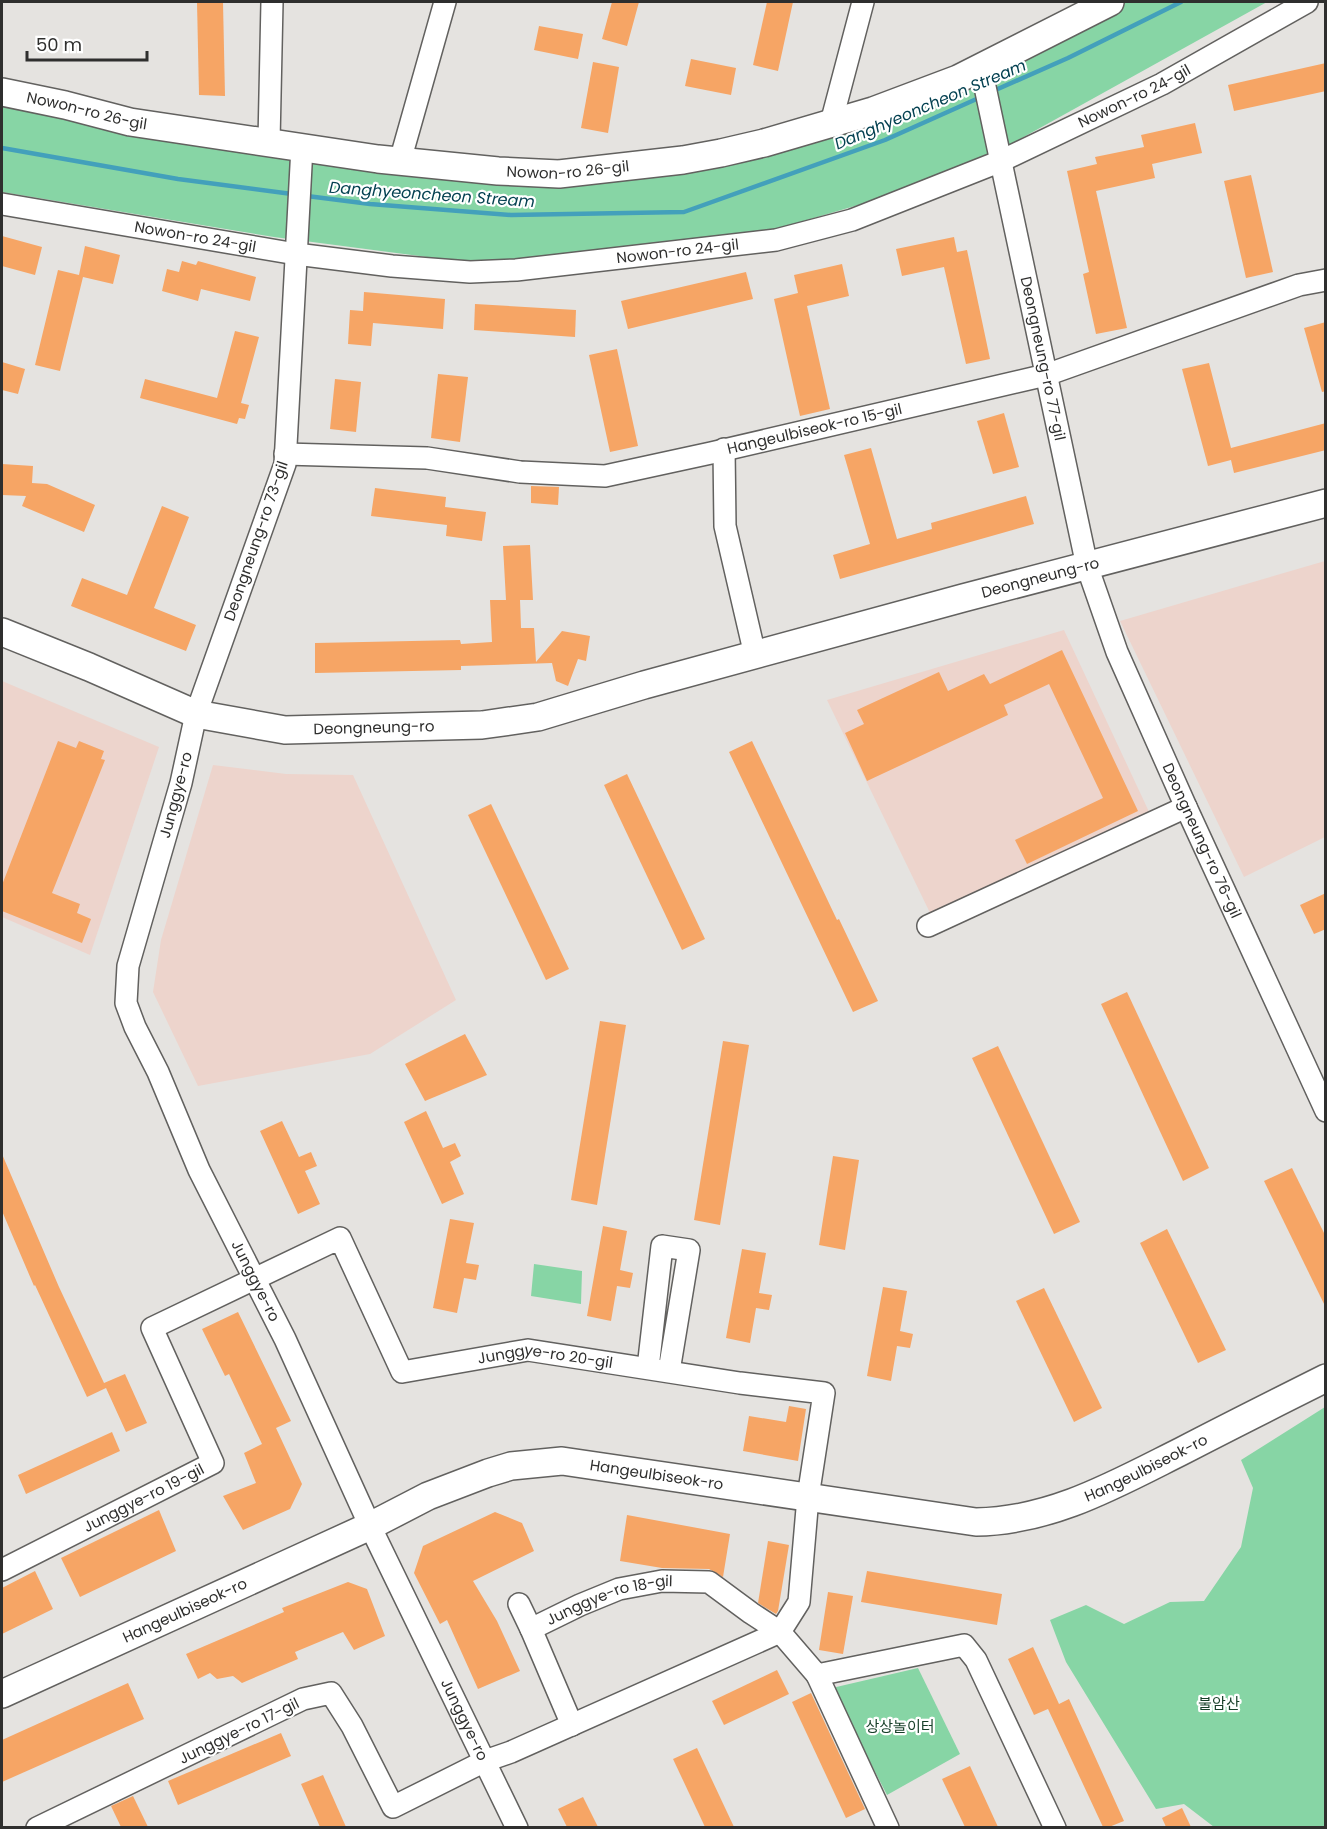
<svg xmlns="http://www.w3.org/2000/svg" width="1327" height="1829" font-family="Poppins,'Noto Sans KR',sans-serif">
<rect width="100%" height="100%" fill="#e5e3e0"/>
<g fill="#edd4cc">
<polygon points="1325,561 1325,837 1244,877 1120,621"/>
<polygon points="1064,630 1151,816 931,915 827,700"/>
<polygon points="2,681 159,747 90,955 2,917"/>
<polygon points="213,765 286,774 353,775 456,1000 370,1054 198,1086 153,992 161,940"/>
</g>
<g fill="#87d5a5">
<polygon points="1122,2 1267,2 1013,143 882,198 756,235 473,263 274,237 2,192 2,104 491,183 841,127"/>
<polygon points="534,1264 582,1271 581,1304 531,1296"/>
<polygon points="1325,1407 1325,1827 1214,1827 1184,1804 1156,1809 1066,1662 1050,1620 1086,1605 1124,1624 1170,1602 1204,1601 1241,1547 1253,1488 1241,1460"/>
<polygon points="918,1668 960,1754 887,1795 832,1688"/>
</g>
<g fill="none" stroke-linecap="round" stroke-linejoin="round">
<g stroke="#43a0bb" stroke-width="4.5">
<polyline points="991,92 1068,58 1181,2"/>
<polyline points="2,148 178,179 292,194"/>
<polyline points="307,196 370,204 511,215 684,212 885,140 981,97"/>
</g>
</g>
<g fill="#f6a565">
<polygon points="197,2 223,2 225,96 199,95"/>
<polygon points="612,2 639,2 627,46 602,39"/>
<polygon points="767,2 793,2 778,71 753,65"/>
<polygon points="539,26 583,34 578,59 534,50"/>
<polygon points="691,59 736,68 731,95 685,86"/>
<polygon points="593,62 619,67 608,133 581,128"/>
<polygon points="1326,63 1326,91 1234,111 1228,85"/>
<polygon points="1195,123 1202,153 1152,164 1155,178 1096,191 1127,328 1096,334 1083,274 1089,272 1067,171 1097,164 1095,157 1144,147 1141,135"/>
<polygon points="1251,175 1273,272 1246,278 1224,181"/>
<polygon points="2,236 42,247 35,275 2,266"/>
<polygon points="954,237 957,252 967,250 990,359 966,364 944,267 902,276 896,249"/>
<polygon points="85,246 120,255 113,284 83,277 60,371 35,365 58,270 79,275"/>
<polygon points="182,261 196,265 198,261 256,277 250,301 201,289 198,301 162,291 167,269 179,272"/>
<polygon points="842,264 849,296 807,306 830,409 800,416 774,299 798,293 794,275"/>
<polygon points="746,272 753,299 628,329 621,301"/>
<polygon points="364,292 445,299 443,329 373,323 371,346 348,344 350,310 363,311"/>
<polygon points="475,304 576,310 575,337 474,330"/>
<polygon points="1326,322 1326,391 1322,392 1304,328"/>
<polygon points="235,331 259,337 241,403 249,405 245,419 239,418 237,424 140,398 145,379 217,398"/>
<polygon points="617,349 638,446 610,452 589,355"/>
<polygon points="2,362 25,369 18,394 2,390"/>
<polygon points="1209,363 1231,448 1326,423 1326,450 1234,473 1231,460 1208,466 1182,369"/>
<polygon points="438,374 468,377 460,442 431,438"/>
<polygon points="335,379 361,382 356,432 330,429"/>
<polygon points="1004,413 1019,467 993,474 977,421"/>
<polygon points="871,448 897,539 932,529 931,523 1026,496 1034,524 840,579 833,555 870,544 844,455"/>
<polygon points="2,464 33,466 32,483 47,484 95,505 84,532 22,506 26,496 2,495"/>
<polygon points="531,486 559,487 558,505 531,503"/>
<polygon points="375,488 446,497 445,507 486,512 482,541 446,536 447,525 371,516"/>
<polygon points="162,506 189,517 154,608 196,625 186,651 71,606 82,578 127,595"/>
<polygon points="530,545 533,600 520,600 521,628 534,628 536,662 562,631 590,636 586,661 578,659 568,686 556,681 552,663 461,666 461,670 315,673 315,643 460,640 461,644 492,642 490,600 506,600 503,546"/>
<polygon points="1062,650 1138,811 1027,864 1015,840 1103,798 1049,684 1004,705 1008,715 867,781 845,733 864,724 857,710 939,672 948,691 984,674 990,684"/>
<polygon points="58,741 76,748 79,741 104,751 101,759 105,760 52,893 80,904 77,913 91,919 82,943 2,911 2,885"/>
<polygon points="752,741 837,920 839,919 878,1001 853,1012 729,752"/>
<polygon points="627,774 705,939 682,950 604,785"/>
<polygon points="491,804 569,969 546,980 468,815"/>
<polygon points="1326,893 1326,929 1314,934 1300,905"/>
<polygon points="1127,992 1209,1168 1183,1181 1101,1004"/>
<polygon points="600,1021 626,1025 597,1205 571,1200"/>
<polygon points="465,1034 487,1075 425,1101 405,1064"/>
<polygon points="723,1041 749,1045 720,1225 694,1220"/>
<polygon points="998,1046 1080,1222 1054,1234 972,1058"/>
<polygon points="426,1111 443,1148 455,1143 461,1156 450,1162 464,1194 442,1204 404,1122"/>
<polygon points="282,1121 299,1157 311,1152 317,1166 305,1171 320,1204 298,1214 260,1131"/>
<polygon points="2,1154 59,1287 104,1383 125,1374 147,1423 126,1432 106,1388 87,1397 35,1285 34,1286 2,1211"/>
<polygon points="833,1156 859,1160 845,1250 819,1245"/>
<polygon points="1292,1168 1326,1237 1326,1308 1264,1181"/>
<polygon points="450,1219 474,1223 466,1263 479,1265 476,1280 464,1278 457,1313 433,1308"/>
<polygon points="603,1226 627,1231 620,1270 633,1273 630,1288 617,1286 611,1321 587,1316"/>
<polygon points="1167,1229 1226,1350 1198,1363 1140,1243"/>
<polygon points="742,1249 766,1253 759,1293 772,1295 769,1310 756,1308 750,1343 726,1338"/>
<polygon points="883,1287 907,1291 900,1331 913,1334 910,1348 897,1346 891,1381 867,1376"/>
<polygon points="1044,1288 1102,1408 1074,1422 1016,1301"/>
<polygon points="238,1312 291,1421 276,1428 302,1484 290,1509 243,1530 223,1496 256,1483 244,1453 262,1444 229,1374 225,1376 202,1329"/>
<polygon points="789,1406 806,1409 798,1461 743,1451 749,1416 786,1422"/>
<polygon points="112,1432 120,1451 26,1494 18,1475"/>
<polygon points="159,1510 176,1551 80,1597 61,1558"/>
<polygon points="495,1512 522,1523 534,1551 473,1581 497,1621 520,1671 478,1689 447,1620 440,1624 414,1573 423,1546"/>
<polygon points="627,1515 730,1534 723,1577 709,1569 662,1568 620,1561"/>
<polygon points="768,1541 789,1545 778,1611 776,1614 758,1603"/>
<polygon points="35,1571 53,1609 2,1634 2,1588"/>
<polygon points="867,1571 1002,1594 997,1625 861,1602"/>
<polygon points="348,1582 367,1589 385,1636 354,1650 343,1632 295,1652 298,1659 242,1683 233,1676 217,1679 210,1673 198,1679 186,1654 284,1612 282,1608"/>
<polygon points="828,1592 853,1596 843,1654 819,1650"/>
<polygon points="1033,1647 1059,1704 1069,1699 1124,1821 1109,1827 1103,1827 1048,1709 1034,1715 1008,1659"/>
<polygon points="777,1670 789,1694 724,1725 712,1701"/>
<polygon points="128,1683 144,1719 2,1782 2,1740"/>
<polygon points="811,1693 865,1809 846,1818 792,1702"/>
<polygon points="281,1733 291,1756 178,1805 168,1781"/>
<polygon points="697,1748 734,1827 705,1827 673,1759"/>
<polygon points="970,1766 998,1827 965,1827 942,1779"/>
<polygon points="323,1775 346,1827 320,1827 301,1784"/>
<polygon points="133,1796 148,1827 121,1827 111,1806"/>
<polygon points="583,1797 598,1827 567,1827 558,1809"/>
<polygon points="1182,1808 1191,1827 1166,1827 1162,1818"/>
</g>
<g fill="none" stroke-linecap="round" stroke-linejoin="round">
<g stroke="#62615f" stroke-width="24">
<g id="minor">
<path id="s1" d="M981 68 1087 566 1117 652 1186 807 1326 1111"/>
<polyline points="831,123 863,2"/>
<polyline points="269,141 272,2"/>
<path id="s2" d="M302 147 285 464 196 714 181 783 128 966 126 1003 135 1027 158 1072 199 1170 285 1339 370 1526 517 1828"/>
<polyline points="400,161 445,2"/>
<path id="s3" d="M2 204 296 254 392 266 470 272 516 270 776 240 852 220 1001 161 1162 84 1307 2"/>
<polyline points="724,449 725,526 755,655"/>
<path id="s4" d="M285 454 427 458 520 472 605 476 711 453 1046 375 1299 285 1326 280"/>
<polyline points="928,926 1186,807"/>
<polyline points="648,1368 662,1246 689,1250 669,1371"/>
<path id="s5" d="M2 1570 213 1463 152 1328 340 1238 402 1372 528 1350 740 1383 824 1393 808 1497 799 1602 780 1632 511 1752 485 1761 393 1807 352 1726 331 1693 303 1699 37 1828"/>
<polyline points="519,1604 531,1629"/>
<polyline points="817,1675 888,1828"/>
<path id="s6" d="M572 1725 531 1629 580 1605 619 1589 662 1581 709 1582 751 1613 780 1632 817 1675 964 1645 976 1660 1055 1828"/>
</g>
</g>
<g stroke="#62615f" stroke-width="30">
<g id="major">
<path id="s7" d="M2 92 65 105 130 122 378 159 498 171 559 174 683 160 721 153 764 143 873 111 958 79 1110 2"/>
<path id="s8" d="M2 632 89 667 196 714 285 730 482 725 538 717 644 685 963 598 1326 503"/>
<path id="s9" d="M2 1694 370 1526 428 1496 488 1473 511 1466 562 1461 976 1522C1052 1521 1116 1484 1182 1451 1230 1426 1278 1402 1326 1378"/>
</g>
</g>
<use href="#minor" stroke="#fff" stroke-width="21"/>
<use href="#major" stroke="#fff" stroke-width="27"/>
</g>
<g text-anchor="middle" stroke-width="4.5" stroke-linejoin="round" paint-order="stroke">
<g font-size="15" fill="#2f2f2e" stroke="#fff">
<text dy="5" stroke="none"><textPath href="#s3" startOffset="1168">Nowon-ro 24-gil</textPath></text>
<text dy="5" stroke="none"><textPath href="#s7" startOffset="87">Nowon-ro 26-gil</textPath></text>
<text dy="5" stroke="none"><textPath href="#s7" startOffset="573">Nowon-ro 26-gil</textPath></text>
<text dy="5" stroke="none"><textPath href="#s3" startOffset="196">Nowon-ro 24-gil</textPath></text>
<text dy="5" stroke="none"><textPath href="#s3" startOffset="682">Nowon-ro 24-gil</textPath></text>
<text dy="5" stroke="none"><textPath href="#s1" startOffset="297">Deongneung-ro 77-gil</textPath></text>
<text dy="5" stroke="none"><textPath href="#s4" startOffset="536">Hangeulbiseok-ro 15-gil</textPath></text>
<text transform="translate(256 541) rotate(-71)" y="5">Deongneung-ro 73-gil</text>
<text dy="5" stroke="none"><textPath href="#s8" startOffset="1076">Deongneung-ro</textPath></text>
<text dy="5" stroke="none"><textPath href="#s8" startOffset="390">Deongneung-ro</textPath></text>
<text transform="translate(176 795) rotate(-75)" y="5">Junggye-ro</text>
<text dy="5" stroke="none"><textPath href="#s1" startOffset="807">Deongneung-ro 76-gil</textPath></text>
<text dy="5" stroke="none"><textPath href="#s2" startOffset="1188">Junggye-ro</textPath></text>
<text dy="5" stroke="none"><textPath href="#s5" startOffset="886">Junggye-ro 20-gil</textPath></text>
<text dy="5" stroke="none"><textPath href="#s9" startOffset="1208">Hangeulbiseok-ro</textPath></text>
<text dy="5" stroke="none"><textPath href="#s9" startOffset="705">Hangeulbiseok-ro</textPath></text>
<text dy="5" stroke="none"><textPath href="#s5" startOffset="159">Junggye-ro 19-gil</textPath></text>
<text dy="5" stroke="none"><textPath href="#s6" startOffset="189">Junggye-ro 18-gil</textPath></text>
<text dy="5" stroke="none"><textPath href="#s9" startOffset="201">Hangeulbiseok-ro</textPath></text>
<text dy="5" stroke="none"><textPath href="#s2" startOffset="1674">Junggye-ro</textPath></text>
<text transform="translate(239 1731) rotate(-26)" y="5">Junggye-ro 17-gil</text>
</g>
<g font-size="15" fill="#163f28" stroke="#fff">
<text x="1219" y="1709">불암산</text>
<text x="900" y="1732">상상놀이터</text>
</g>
<g font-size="16" font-style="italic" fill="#044151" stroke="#fff">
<text transform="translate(930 104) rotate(-23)" y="6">Danghyeoncheon Stream</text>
<text transform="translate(432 194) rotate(4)" y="6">Danghyeoncheon Stream</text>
</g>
</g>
<rect width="1327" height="1829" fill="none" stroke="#2f2f2e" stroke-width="6"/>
<path d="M27 51v9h120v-9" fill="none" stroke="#2f2f2e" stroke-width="3"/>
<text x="36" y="51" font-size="18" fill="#2f2f2e" stroke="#ffffff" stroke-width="4.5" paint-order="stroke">50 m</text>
</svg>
